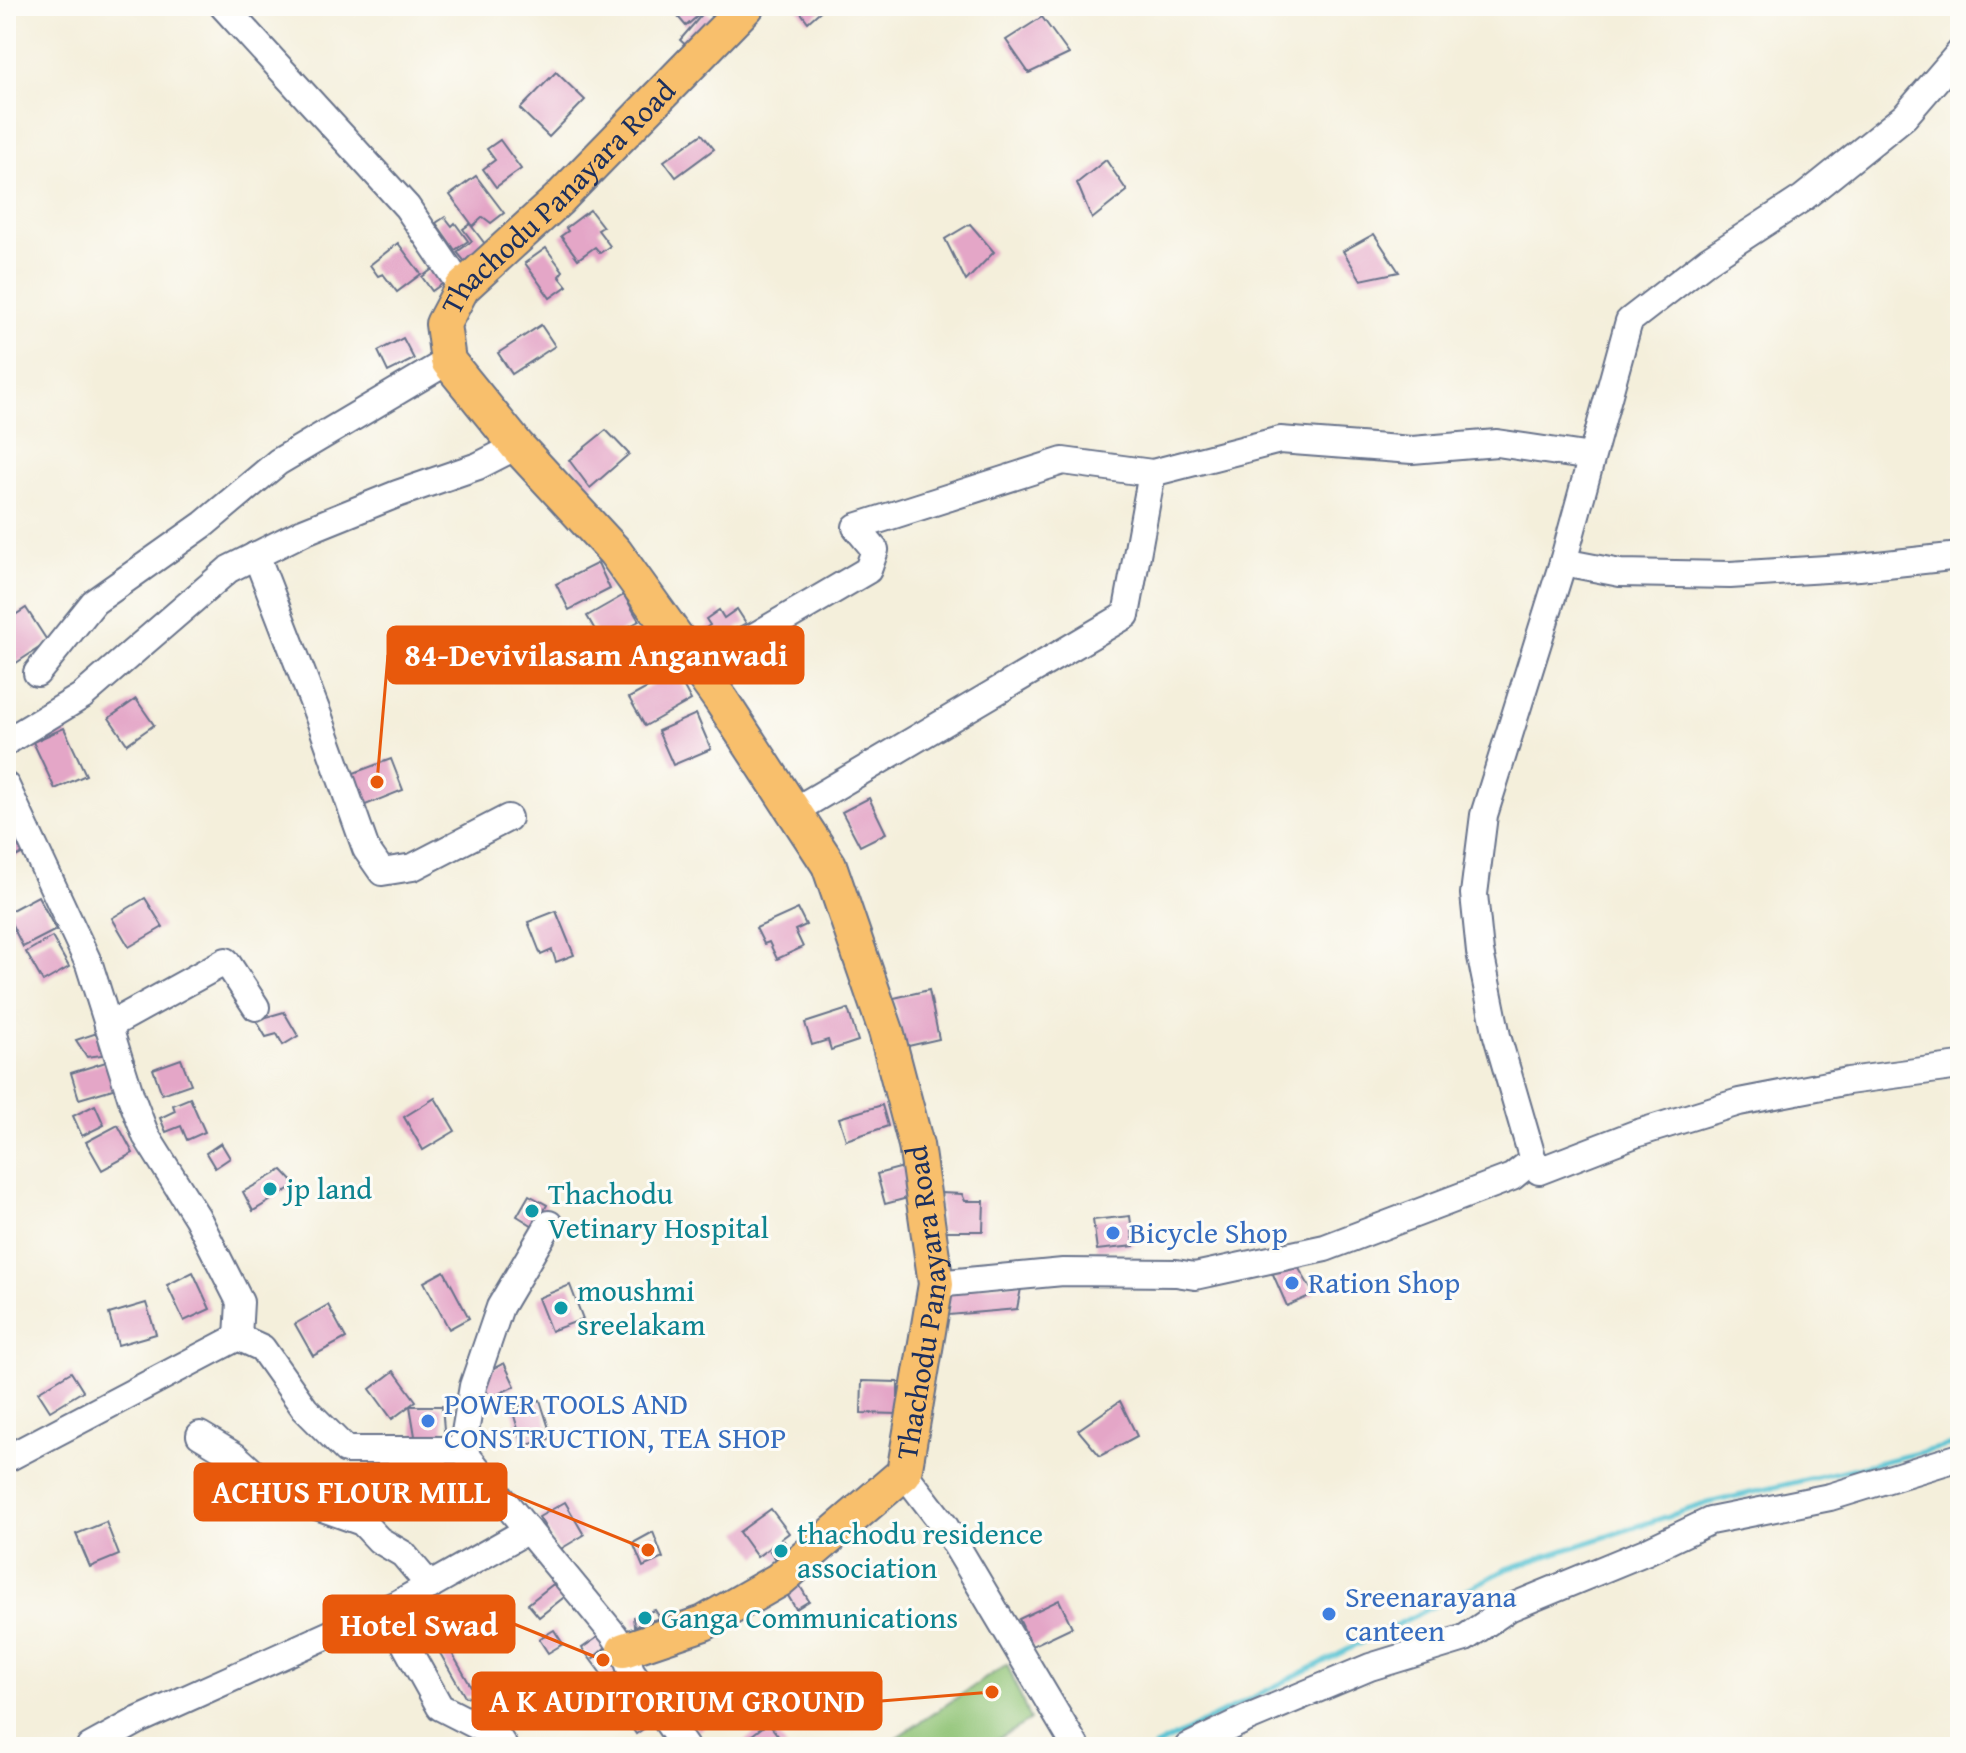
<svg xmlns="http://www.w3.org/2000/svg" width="1966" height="1753" font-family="'Gentium Book Plus',serif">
<rect width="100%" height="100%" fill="#fdfcf7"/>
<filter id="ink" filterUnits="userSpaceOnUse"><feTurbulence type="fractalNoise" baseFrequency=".0125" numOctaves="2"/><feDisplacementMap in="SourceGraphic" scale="16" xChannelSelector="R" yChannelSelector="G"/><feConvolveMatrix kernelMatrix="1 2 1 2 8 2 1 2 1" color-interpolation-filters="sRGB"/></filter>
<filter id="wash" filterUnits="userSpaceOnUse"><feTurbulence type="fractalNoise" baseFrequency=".006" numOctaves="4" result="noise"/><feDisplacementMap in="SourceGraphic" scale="32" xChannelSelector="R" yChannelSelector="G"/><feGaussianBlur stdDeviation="1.8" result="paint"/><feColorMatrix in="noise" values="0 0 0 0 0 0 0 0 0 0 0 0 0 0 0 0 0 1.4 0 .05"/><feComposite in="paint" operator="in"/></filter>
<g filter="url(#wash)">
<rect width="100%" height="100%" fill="#f4efdb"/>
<polygon fill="#8fc375" stroke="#55796a" stroke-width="2" points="1007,1664 1030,1720 985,1747 892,1747 889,1743"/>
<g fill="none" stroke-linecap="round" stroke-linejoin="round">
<polyline stroke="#58c3d3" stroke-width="5" points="1155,1747 1507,1569 1708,1503 1960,1443"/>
</g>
<g id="blocks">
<g fill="#e4a6c7">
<polygon points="678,6 703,6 706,9 686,26 673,11"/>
<polygon points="796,6 826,6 808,22"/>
<polygon points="705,11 715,19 689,48 680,40"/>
<polygon points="1042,17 1069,54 1029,73 1006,40"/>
<polygon points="556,72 585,100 549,137 520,109"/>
<polygon points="702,134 714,149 676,177 664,161"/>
<polygon points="500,140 521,169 496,187 483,169 495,160 487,149"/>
<polygon points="1106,160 1127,191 1092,219 1077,183"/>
<polygon points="476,176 504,213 491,223 483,217 473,226 450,195"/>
<polygon points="590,210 603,227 598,230 610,246 600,253 595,247 578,259 561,236 568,231 566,228"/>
<polygon points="445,217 452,226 455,223 468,241 455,250 436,223"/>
<polygon points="470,224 491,252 470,268 457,252 472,241 463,229"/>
<polygon points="970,224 994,252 966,281 945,239"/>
<polygon points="1374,234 1399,272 1361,280 1343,251"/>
<polygon points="398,243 421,274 397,292 383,274 378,276 370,265"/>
<polygon points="546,248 563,271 559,276 567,286 550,298 525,263"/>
<polygon points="439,264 449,279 432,291 422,277"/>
<polygon points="541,325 555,346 512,374 498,353"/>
<polygon points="403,338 414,359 388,372 378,351"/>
<polygon points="606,430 629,454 590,488 569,460"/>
<polygon points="598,563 610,589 569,610 556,584"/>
<polygon points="624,595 639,621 602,642 587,616"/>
<polygon points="26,608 48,642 7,669 6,621"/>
<polygon points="737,609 746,623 737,628 742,636 715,652 702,631 710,625 706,619 719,610 724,618"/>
<polygon points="676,672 691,700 645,726 629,698"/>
<polygon points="136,699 154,725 127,744 109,718"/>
<polygon points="696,714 711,749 673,765 658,731"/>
<polygon points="64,728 86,775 55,789 33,742"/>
<polygon points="391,759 403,790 363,806 351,774"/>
<polygon points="869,798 886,833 860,846 842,812"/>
<polygon points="6,817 25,852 6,862"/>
<polygon points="38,896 56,930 23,947 6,913"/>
<polygon points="145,898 163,927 129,947 112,918"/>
<polygon points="798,909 806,925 795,930 803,947 777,959 769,942 764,944 756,928"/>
<polygon points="556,911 574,955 556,962 552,950 541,955 528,922"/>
<polygon points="52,937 69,967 43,982 26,952"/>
<polygon points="929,990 939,1039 904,1047 894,998"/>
<polygon points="848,1009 858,1041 831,1050 828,1040 812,1045 805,1023"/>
<polygon points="284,1012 298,1036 283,1045 277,1034 266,1037 256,1020"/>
<polygon points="97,1033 102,1055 87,1057 76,1040"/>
<polygon points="181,1059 191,1084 162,1094 153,1069"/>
<polygon points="109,1061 116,1088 79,1099 71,1073"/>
<polygon points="190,1098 205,1132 187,1140 181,1126 166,1132 160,1118 175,1111 173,1105"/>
<polygon points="435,1098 455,1131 423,1150 404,1117"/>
<polygon points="95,1105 104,1125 82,1136 73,1116"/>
<polygon points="882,1105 888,1126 846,1140 839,1118"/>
<polygon points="118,1125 133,1153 102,1170 86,1142"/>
<polygon points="221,1143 230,1158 215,1168 206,1153"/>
<polygon points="907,1166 915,1196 885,1204 877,1174"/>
<polygon points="282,1170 296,1185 253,1211 243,1192"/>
<polygon points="940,1193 962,1194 965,1201 984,1201 983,1231 940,1231"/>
<polygon points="529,1195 547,1205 535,1227 517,1216"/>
<polygon points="1130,1216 1134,1246 1097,1250 1093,1220"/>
<polygon points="1295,1262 1314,1294 1287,1306 1272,1272"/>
<polygon points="444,1271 469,1318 449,1329 424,1282"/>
<polygon points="193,1272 210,1309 184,1321 167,1285"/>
<polygon points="1022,1283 1017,1309 949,1315 947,1289"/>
<polygon points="570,1285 583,1319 551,1331 538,1298"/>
<polygon points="146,1303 156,1334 118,1345 109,1314"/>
<polygon points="328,1305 346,1338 313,1356 295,1324"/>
<polygon points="504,1363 515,1386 490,1398 479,1376"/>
<polygon points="394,1371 416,1401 392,1419 370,1389"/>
<polygon points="71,1372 83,1391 50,1411 38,1392"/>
<polygon points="862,1381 898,1382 898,1414 861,1413"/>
<polygon points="540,1400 552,1438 523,1446 512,1409"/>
<polygon points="1120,1401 1137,1436 1100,1456 1078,1430"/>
<polygon points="410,1406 442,1406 445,1441 415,1436"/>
<polygon points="565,1502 584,1535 559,1550 539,1517"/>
<polygon points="771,1509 789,1533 757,1557 739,1532"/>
<polygon points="106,1522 119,1555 90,1567 76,1534"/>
<polygon points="653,1532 663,1558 643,1567 633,1543"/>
<polygon points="784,1541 791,1552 778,1562 770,1551"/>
<polygon points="797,1581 809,1601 796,1609 784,1589"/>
<polygon points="561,1584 568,1594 539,1617 528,1604 552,1585"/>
<polygon points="1059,1600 1072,1627 1032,1646 1019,1619"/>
<polygon points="426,1608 476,1695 465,1697 417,1613"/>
<polygon points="655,1610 660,1618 634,1626 633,1617"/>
<polygon points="554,1630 563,1644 548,1653 539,1639"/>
<polygon points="601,1635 608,1645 592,1659 608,1648 626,1668 605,1679 582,1648"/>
<polygon points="624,1674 656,1720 636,1734 604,1687"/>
<polygon points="725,1679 741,1704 698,1731 682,1706"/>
<polygon points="768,1723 787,1747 740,1747 739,1745"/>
</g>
</g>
</g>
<g filter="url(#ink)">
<use href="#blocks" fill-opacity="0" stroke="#67728a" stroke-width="2"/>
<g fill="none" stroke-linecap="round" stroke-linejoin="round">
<g stroke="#67728a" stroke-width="30">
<g id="minor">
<polyline points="223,6 407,207 462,288"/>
<polyline points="1960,52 1905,116 1803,198 1708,260 1629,321 1563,562 1484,815 1474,894 1480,952 1497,1036 1533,1160 1539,1171 1635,1134 1739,1102 1848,1081 1960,1066"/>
<polyline points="256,555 320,720 366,849 382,872 413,867 508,818"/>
<polyline points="1563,562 1620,573 1730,575 1859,567 1960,556"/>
<polyline points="699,669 868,570 875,550 856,527 1063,461 1152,473 1280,440 1412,450 1497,443 1591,457"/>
<polyline points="37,673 94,602 204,524 278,462 448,361"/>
<polyline points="6,742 82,696 229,569 303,532 397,494 478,466 517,446"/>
<polyline points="6,786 89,964 131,1097 146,1136 197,1217 240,1302 238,1337"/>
<polyline points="794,811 1126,615 1152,473"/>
<polyline points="108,1026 226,961 256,1007"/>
<polyline points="936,1284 1063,1272 1176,1273 1195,1276 1325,1248 1512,1177 1533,1160"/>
<polyline points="200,1435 235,1456 256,1475 317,1506 362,1522 379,1540 403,1554 430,1586"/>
<polyline points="462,1450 473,1386 500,1307 549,1224"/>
<polyline points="6,1459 238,1337 262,1348 305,1409 346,1450 462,1450 614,1635 624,1650 631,1671 685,1747"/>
<polyline points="904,1473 944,1525 1076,1747"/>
<polyline points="406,1646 440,1707 497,1736 504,1747"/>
<polyline points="90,1747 139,1720 397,1604 528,1530"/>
<polyline points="1188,1747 1246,1719 1370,1667 1465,1638 1509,1608 1645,1552 1710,1521 1830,1497 1960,1457"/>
</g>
</g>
<g stroke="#67728a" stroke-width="38">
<g id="major">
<path id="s1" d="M624 1650 704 1623 779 1580 904 1473 936 1284 916 1145 886 1031 829 865 721 700 615 552 517 446 448 361 443 324 462 288 558 200 747 6"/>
</g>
</g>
<use href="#minor" stroke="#fff" stroke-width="26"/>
<use href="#major" stroke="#f8bf6c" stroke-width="34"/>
</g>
</g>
<g fill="#0f9aa8" stroke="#fdfcf7" stroke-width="3">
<circle cx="270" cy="1189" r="8"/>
<circle cx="532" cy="1211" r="8"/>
<circle cx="561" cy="1308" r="8"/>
<circle cx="781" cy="1551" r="8"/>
<circle cx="645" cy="1618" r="8"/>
</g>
<g fill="#3f7fe0" stroke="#fdfcf7" stroke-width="3">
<circle cx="1113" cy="1233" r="8"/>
<circle cx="1292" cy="1283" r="8"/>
<circle cx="428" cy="1421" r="8"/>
<circle cx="1329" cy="1614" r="8"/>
</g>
<g text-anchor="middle" stroke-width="6" stroke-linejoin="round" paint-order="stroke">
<g font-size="30" fill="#1b2f5e" stroke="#fdfcf7">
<text dy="10" stroke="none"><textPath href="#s1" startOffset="1804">Thachodu Panayara Road</textPath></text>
<text dy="10" stroke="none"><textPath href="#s1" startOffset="508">Thachodu Panayara Road</textPath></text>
</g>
<g font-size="30" fill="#0d838f" stroke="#fdfcf7" text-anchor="start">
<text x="286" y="1199">jp land</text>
<text x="548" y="1204">Thachodu<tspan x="548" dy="34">Vetinary Hospital</tspan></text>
<text x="577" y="1301">moushmi<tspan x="577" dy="34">sreelakam</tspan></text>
<text x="797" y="1544">thachodu residence<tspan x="797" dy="34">association</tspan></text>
<text x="661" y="1628">Ganga Communications</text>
</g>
<g font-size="30" fill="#366cbe" stroke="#fdfcf7" text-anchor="start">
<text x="1129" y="1243">Bicycle Shop</text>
<text x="1308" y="1293">Ration Shop</text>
<text x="444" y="1414">POWER TOOLS AND<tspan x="444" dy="34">CONSTRUCTION, TEA SHOP</tspan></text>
<text x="1345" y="1607">Sreenarayana<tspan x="1345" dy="34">canteen</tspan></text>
</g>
</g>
<path fill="none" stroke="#e8590c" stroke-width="3" d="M377 782L388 655M648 1550L506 1492M603 1660L514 1624M992 1692L881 1701"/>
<g fill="#e8590c" stroke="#fdfcf7" stroke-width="3">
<circle cx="377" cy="782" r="8"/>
<circle cx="648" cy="1550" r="8"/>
<circle cx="603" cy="1660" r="8"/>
<circle cx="992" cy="1692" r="8"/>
</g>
<g fill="#e8590c" stroke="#e8590c" stroke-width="3">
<rect x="388" y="627" width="415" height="56" rx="8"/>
<rect x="195" y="1464" width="311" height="56" rx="8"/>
<rect x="324" y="1596" width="190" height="56" rx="8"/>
<rect x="473" y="1673" width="408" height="56" rx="8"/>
</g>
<g font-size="32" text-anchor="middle" font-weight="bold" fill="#fff">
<text x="596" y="666">84-Devivilasam Anganwadi</text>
<text x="351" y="1503">ACHUS FLOUR MILL</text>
<text x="419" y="1636">Hotel Swad</text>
<text x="677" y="1712">A K AUDITORIUM GROUND</text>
</g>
<rect width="1966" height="1753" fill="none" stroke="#fdfcf7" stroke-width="32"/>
</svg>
